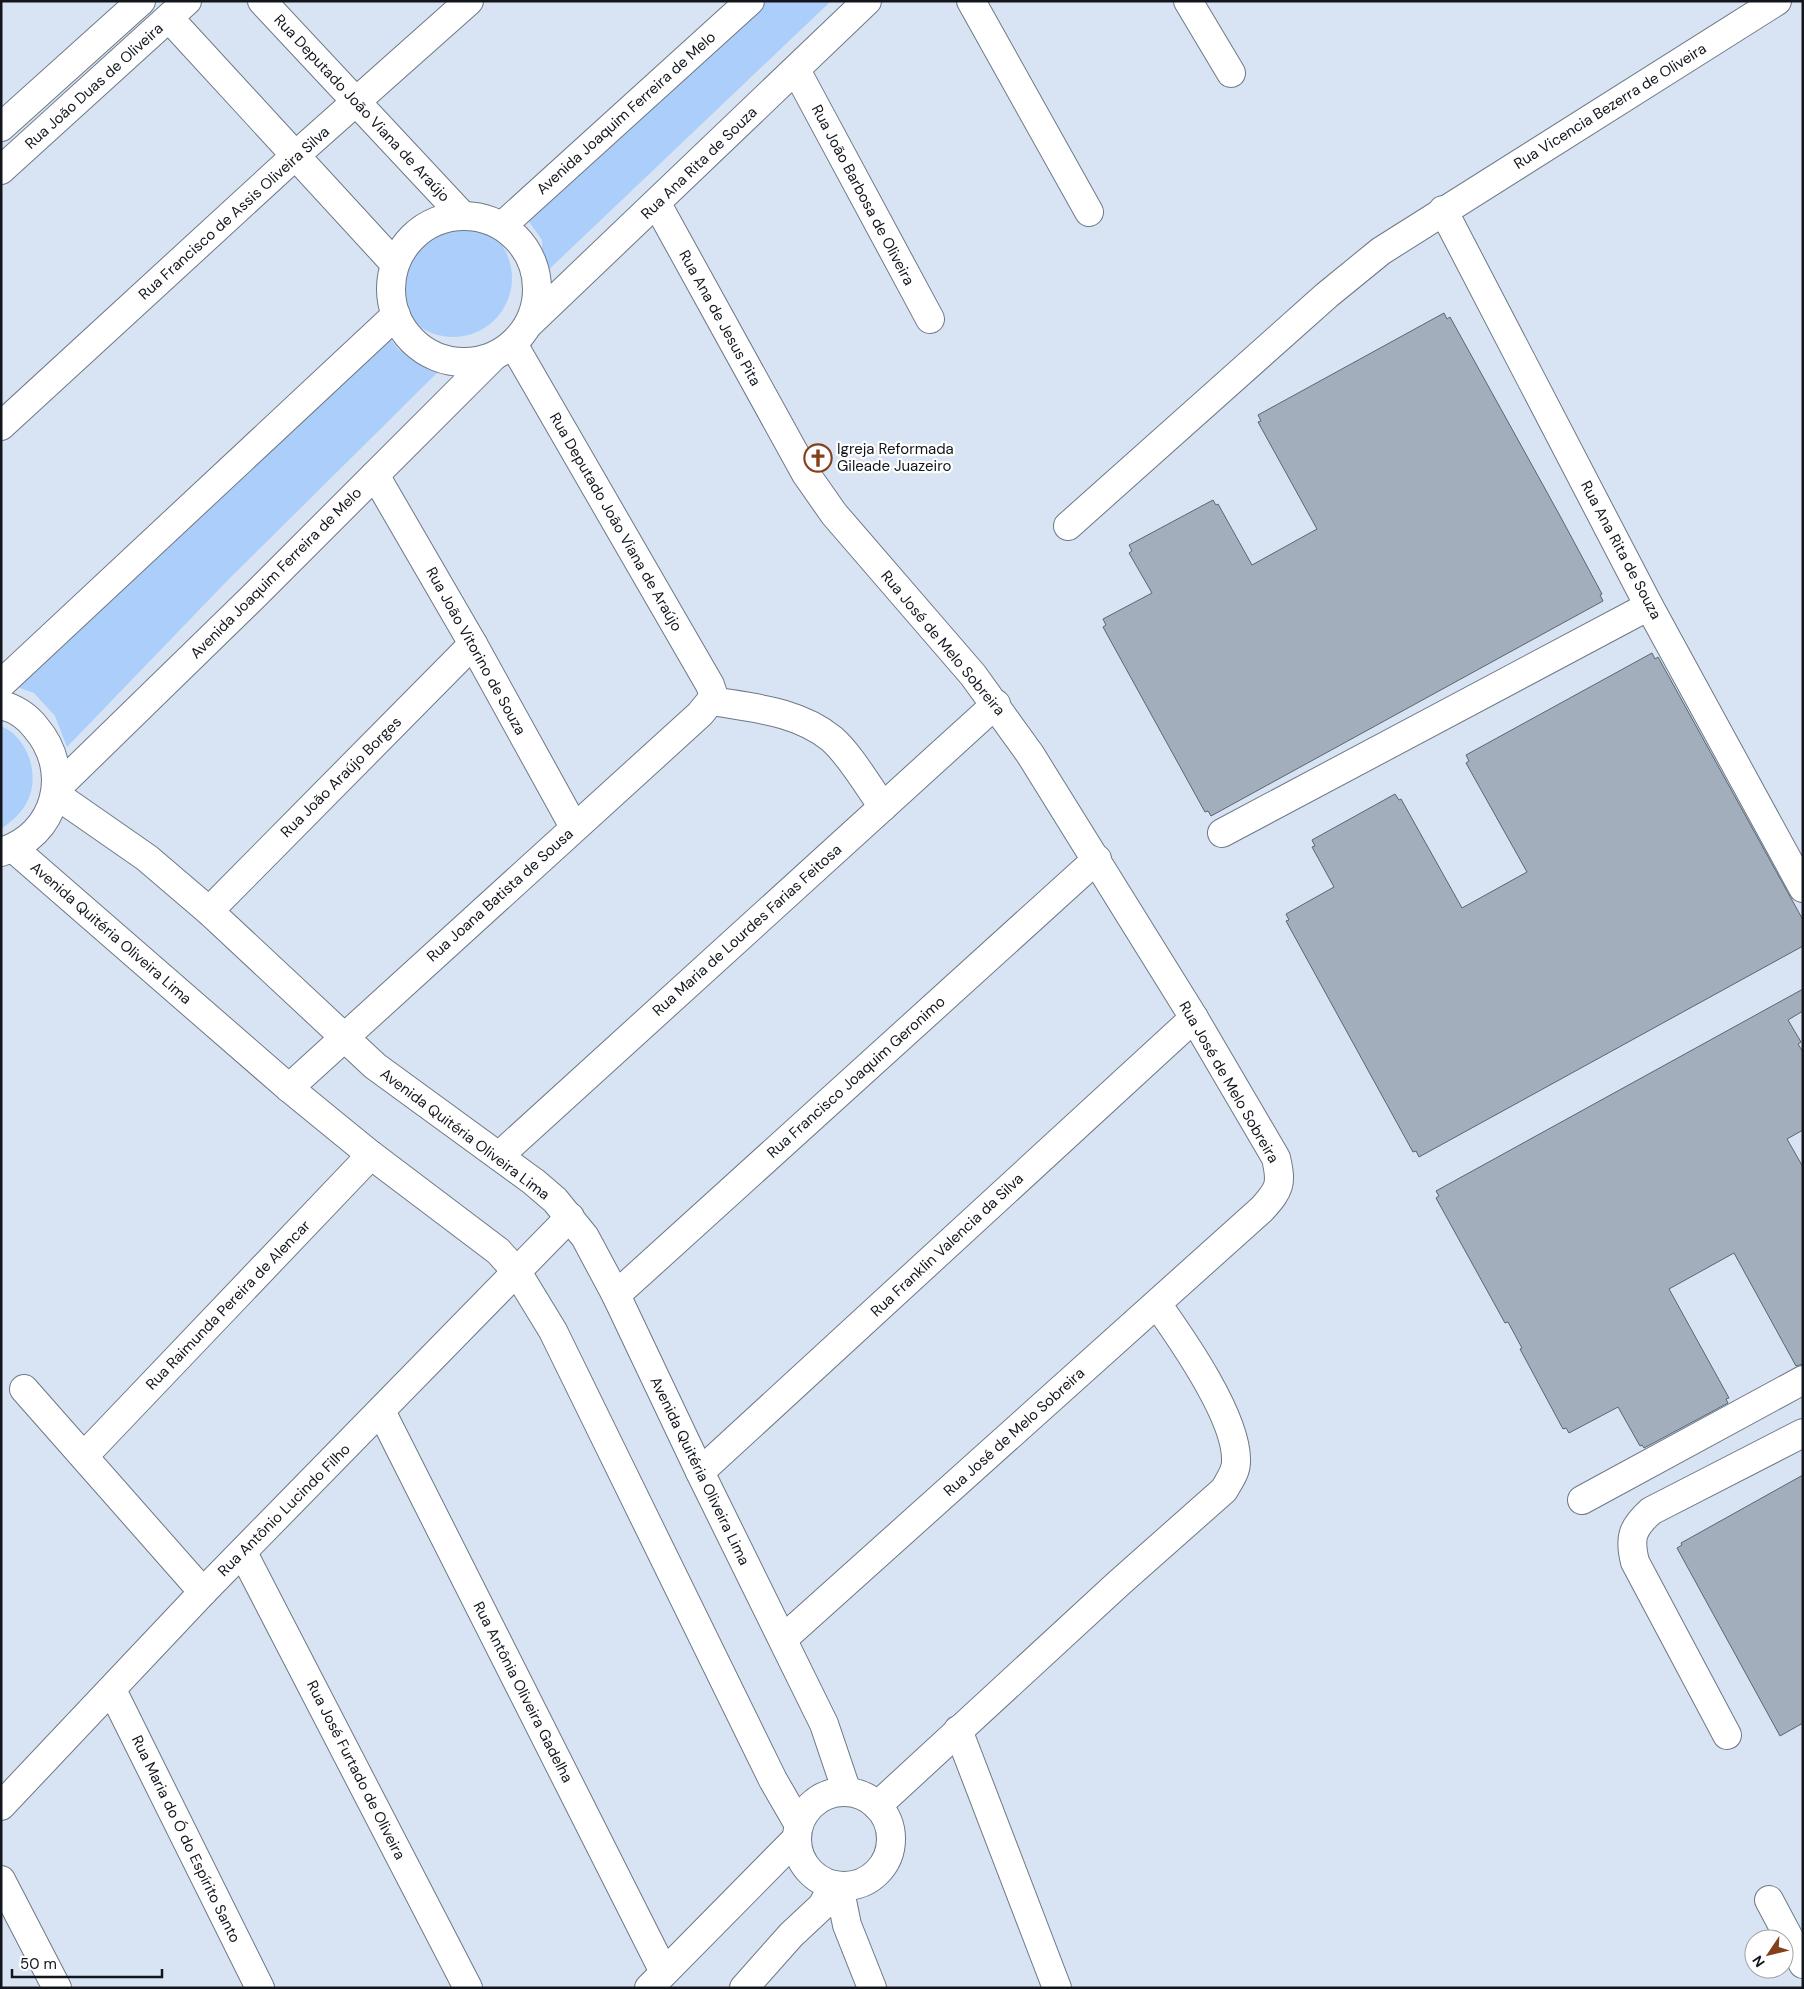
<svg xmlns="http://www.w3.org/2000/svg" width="1804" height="1989" font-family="'DM Sans',sans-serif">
<rect width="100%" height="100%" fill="#d8e4f3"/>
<g fill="#accefa">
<polygon points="761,1 831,1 541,277 543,261 542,240 525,216"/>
<circle cx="453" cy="278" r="59"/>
<polygon points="386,333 398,349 417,360 442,368 227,581 67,747 55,716 34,693 6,683"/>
<path d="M1 726C28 737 40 775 28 800 22 813 12 821 1 829Z"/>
</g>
<g fill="#a2aebc" stroke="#5b6572">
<polygon points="1444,313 1447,319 1450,317 1559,514 1602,594 1600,595 1603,601 1211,816 1208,811 1205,812 1103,627 1106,625 1103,619 1152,593 1129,553 1132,551 1129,545 1213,500 1216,505 1218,504 1252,565 1317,529 1258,422 1261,421 1258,415"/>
<polygon points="1652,653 1655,659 1658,657 1803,920 1803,946 1419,1157 1416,1151 1413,1152 1286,921 1289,920 1286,914 1334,887 1312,847 1315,846 1312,840 1395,794 1399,800 1401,799 1462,908 1527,872 1466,763 1469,761 1466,755"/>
<polygon points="1803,989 1803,1011 1788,1020 1801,1042 1798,1044 1803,1052 1803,1130 1787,1139 1803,1167 1803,1364 1796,1366 1734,1253 1669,1289 1729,1398 1726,1399 1728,1403 1644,1448 1642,1445 1640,1446 1618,1407 1569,1433 1566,1428 1563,1429 1520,1349 1522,1348 1508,1322 1505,1323 1436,1198 1439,1196 1436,1191"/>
<polygon points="1803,1475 1803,1723 1780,1736 1677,1548 1682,1545 1681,1543"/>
</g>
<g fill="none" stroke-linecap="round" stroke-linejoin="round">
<g stroke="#6e7886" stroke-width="30">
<g id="minor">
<polyline points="262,1 462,215"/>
<polyline points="971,1 1089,212"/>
<polyline points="1188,1 1231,73"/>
<polyline points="169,18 395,264"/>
<polyline points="796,70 930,319"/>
<polyline points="1,127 141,1"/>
<polyline points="1,170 187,1"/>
<path d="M657 204 806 474 834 514 973 675 1030 754 1194 1018 1276 1158C1282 1184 1280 1189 1262 1209L783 1639"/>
<polyline points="1443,210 1649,606 1803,888"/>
<circle cx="464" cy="289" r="73"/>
<polyline points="502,226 750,1"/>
<polyline points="529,324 867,1"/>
<polyline points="1,426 296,155 469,1"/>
<polyline points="375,475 473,644 574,827"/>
<polyline points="1068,526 1327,295 1381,251 1777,1"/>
<polyline points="1,684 396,315"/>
<path d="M712 701C753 708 798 711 832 739 851 756 868 786 883 807"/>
<path d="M1 705C15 708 28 717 36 728 73 771 57 835 1 852"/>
<polyline points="57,788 254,596 493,357"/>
<polyline points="55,794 147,858 209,911 375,1066 534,1182 555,1200 585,1237 616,1295 700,1472 824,1724 847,1792"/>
<polyline points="1222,833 1649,606"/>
<polyline points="13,848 289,1088 371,1155 498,1251 517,1272 553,1331 773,1780 799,1825"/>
<polyline points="209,911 473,644"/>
<polyline points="289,1088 700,714 714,697 710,685 513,344"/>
<polyline points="499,1156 996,704"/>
<polyline points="616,1295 1097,859"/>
<polyline points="24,1389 203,1592"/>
<polyline points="381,1411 664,1972"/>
<polyline points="84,1456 371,1155"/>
<polyline points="700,1472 1194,1018"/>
<polyline points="1582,1500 1803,1380"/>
<polyline points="243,1553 468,1988"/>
<polyline points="112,1690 260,1988"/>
<polyline points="958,1730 1057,1988"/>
<path d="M1727 1735 1635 1562C1629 1538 1632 1528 1651 1511L1803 1433"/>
<circle cx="844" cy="1839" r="47"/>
<polyline points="1,1806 203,1592 570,1217"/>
<path d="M877 1806 1119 1583 1224 1490C1229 1481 1236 1472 1236 1462 1238 1419 1182 1339 1157 1304"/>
<polyline points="1,1880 57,1988"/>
<polyline points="839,1886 847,1925 872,1988"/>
<polyline points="1769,1900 1803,1964"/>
<polyline points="649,1988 797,1838"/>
<polyline points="744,1988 791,1935 822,1906 834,1885"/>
</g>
</g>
<use href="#minor" stroke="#fff" stroke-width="28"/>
</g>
<defs>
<g id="church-ring" transform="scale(1.4375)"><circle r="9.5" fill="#fff" stroke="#863f1b" stroke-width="1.5"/><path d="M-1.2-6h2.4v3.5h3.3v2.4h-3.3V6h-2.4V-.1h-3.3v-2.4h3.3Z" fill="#863f1b"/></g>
</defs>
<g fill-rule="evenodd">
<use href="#church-ring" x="818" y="458"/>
</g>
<g text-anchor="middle" stroke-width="4.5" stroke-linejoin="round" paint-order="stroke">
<g font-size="15" fill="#12161c" stroke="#fff">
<text transform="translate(94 86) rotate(-42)" y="5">Rua João Duas de Oliveira</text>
<text transform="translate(1610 106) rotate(-32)" y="5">Rua Vicencia Bezerra de Oliveira</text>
<text transform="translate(362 108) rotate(47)" y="5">Rua Deputado João Viana de Araújo</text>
<text transform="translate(626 113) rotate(-42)" y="5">Avenida Joaquim Ferreira de Melo</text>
<text transform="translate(699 163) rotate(-44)" y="5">Rua Ana Rita de Souza</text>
<text transform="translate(863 195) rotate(62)" y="5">Rua João Barbosa de Oliveira</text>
<text transform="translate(234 213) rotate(-42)" y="5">Rua Francisco de Assis Oliveira Silva</text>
<text transform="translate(720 318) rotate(61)" y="5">Rua Ana de Jesus Pita</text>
<text transform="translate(616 522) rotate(60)" y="5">Rua Deputado João Viana de Araújo</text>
<text transform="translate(1621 550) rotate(62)" y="5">Rua Ana Rita de Souza</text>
<text transform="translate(276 573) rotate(-45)" y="5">Avenida Joaquim Ferreira de Melo</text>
<text transform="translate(943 643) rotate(50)" y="5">Rua José de Melo Sobreira</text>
<text transform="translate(476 651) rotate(61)" y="5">Rua João Vitorino de Souza</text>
<text transform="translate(341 777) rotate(-45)" y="5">Rua João Araújo Borges</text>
<text transform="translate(500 895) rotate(-42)" y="5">Rua Joana Batista de Sousa</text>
<text transform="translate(747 930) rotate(-42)" y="5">Rua Maria de Lourdes Farias Feitosa</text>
<text transform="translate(111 933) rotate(41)" y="5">Avenida Quitéria Oliveira Lima</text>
<text transform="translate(856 1077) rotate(-42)" y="5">Rua Francisco Joaquim Geronimo</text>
<text transform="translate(1229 1082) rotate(60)" y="5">Rua José de Melo Sobreira</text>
<text transform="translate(465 1134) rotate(37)" y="5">Avenida Quitéria Oliveira Lima</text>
<text transform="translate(947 1245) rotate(-43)" y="5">Rua Franklin Valencia da Silva</text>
<text transform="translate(228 1305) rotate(-46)" y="5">Rua Raimunda Pereira de Alencar</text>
<text transform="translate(1014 1432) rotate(-42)" y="5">Rua José de Melo Sobreira</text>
<text transform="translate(700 1471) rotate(64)" y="5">Avenida Quitéria Oliveira Lima</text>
<text transform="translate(284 1510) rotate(-45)" y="5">Rua Antônio Lucindo Filho</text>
<text transform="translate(523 1692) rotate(63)" y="5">Rua Antônia Oliveira Gadelha</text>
<text transform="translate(356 1770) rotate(63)" y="5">Rua José Furtado de Oliveira</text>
<text transform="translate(186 1839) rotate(64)" y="5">Rua Maria do Ó do Espírito Santo</text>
</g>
<g font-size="15" fill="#12161c" stroke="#fff" text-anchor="start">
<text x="837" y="454">Igreja Reformada<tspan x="837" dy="17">Gileade Juazeiro</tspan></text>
</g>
</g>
<rect width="1804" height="1989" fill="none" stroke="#12161c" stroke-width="5"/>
<g transform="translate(1769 1954) rotate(235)"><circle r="24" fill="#ffffff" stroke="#a0a2a4"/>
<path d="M0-4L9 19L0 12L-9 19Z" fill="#863f1b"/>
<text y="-8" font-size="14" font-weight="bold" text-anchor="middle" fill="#12161c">N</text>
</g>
<path d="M12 1969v8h150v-8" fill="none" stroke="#12161c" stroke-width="2.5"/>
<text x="20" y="1969" font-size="15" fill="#12161c" stroke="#ffffff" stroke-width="4" paint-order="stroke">50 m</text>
</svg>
